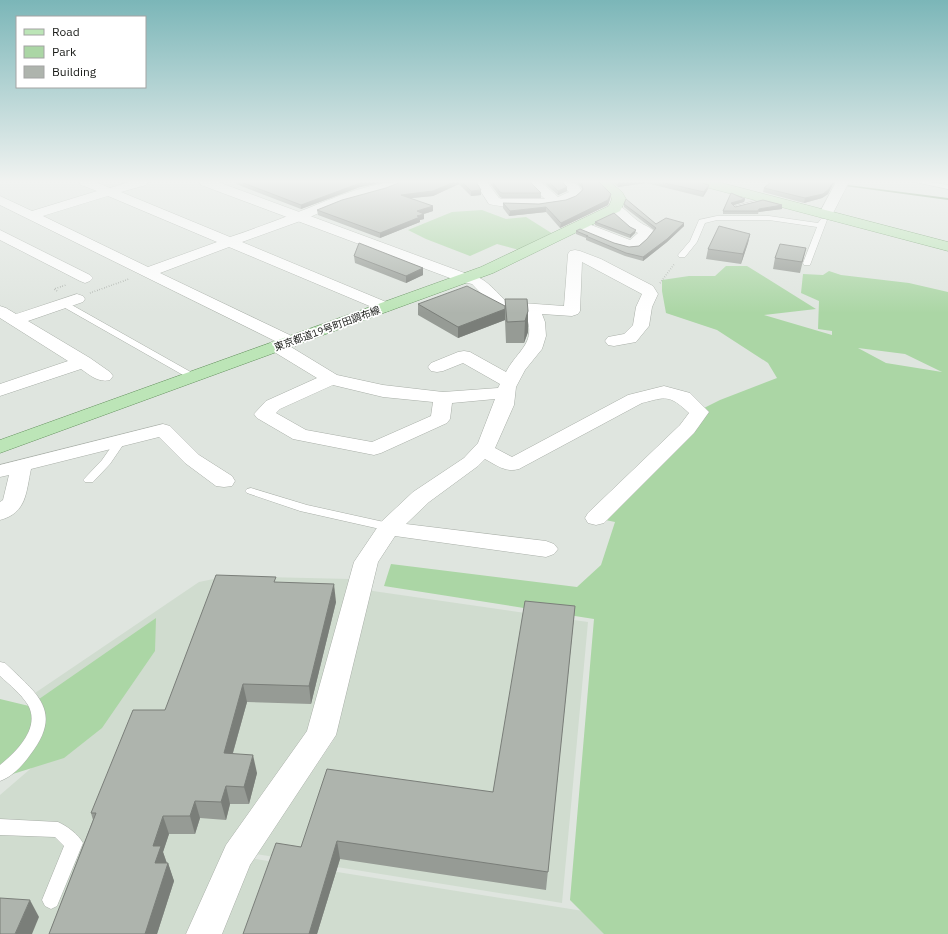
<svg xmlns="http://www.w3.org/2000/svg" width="948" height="934" font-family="'IBM Plex Sans','Noto Sans JP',sans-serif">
<rect width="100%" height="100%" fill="#dfe5df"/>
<g fill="#d0dccf">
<polygon points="228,576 350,579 310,732 224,854 602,914 628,934 0,934 0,795 65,739 35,693 199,582"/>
<polygon points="366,590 588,622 562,903 256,854 333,741"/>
</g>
<g fill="#abd6a5" fill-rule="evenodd">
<polygon points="482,210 506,219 526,217 553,234 519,250 497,244 470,256 426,239 408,230 452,212"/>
<path d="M726 266H747L816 309 764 315 832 335V331L818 329 819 301 801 293 803 274 823 275 829 271 841 275 909 283 948 292V934H604L570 900 594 619 384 586 391 564 577 587 601 565 615 522 596 518 704 408 720 400 777 378 768 363 717 330 666 313 662 291V280L689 276H715ZM858 348 905 354 942 372 886 363Z"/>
<polygon points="156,618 155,651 102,728 64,758 0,778 0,699 29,706"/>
</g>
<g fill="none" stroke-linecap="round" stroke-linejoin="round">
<polygon fill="#5c8a56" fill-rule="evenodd" points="815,182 825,182 948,198 948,200"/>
<g stroke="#a9afa8" stroke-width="1">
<g id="service">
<polygon points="915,182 930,182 948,185 948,189"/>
<polygon points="762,199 765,201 764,202 735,209 732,207"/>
<polygon points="717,216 769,216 818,223 821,219 825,219 827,220 810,265 804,265 803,263 817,227 769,220 717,220 705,223 697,242 685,257 679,257 678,255 690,241 699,220"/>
<polygon points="63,300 196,375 198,377 193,380 190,379 60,305 59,303 60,301"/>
<polygon points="120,439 125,442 110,464 93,482 85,482 83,480 85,478 102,460 116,440"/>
<polygon points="251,488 307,505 393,524 395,527 393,530 389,531 300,511 247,493 245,491 247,489"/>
<path d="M0 662 5 663C37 694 64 711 30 755 23 765 12 777 0 781V765C16 752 41 728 28 705 21 694 10 685 0 676Z"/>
<path d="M0 819 58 822C67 826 78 834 83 843L57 906 51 909 45 906 42 900 64 846 55 837 0 835Z"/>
</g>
</g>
<g stroke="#a9afa8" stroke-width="1">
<g id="minor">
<path d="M79 182H96L110 188 128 182H148L146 185 121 192 230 237C251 230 272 222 293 214 328 201 365 182 403 182L401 185 386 191 342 203 303 220 242 242 391 304 393 307 391 310 385 312 379 310 229 247 160 273 296 338 299 342 296 346 291 347 337 375 383 385 443 392 498 388 500 384 463 363 443 371 437 372 431 371 428 367 431 363 458 352 464 351 470 352 506 372C518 349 538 343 525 313L496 309 472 284 459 281 456 278 459 275C480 270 493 289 507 302L564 306 568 254 570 251 575 250 580 251 601 259 653 286 658 294 652 307 649 326 636 342 614 346 608 345 605 341 608 337 624 334 633 325 636 307 642 294 582 262 580 311 578 314 572 316 542 314 545 322 546 336 542 349 525 370 516 387 514 405 495 448 512 457 628 395 664 386 690 393 709 412 694 433 604 523 596 525 588 523 585 518 588 513 680 425 689 413C669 394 666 397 642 403L519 469C506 473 496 465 485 459L478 466 429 502 406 524 546 541 554 544 558 549 554 554 546 557 395 536 378 562 336 735 250 865 222 934H186L226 845 307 731 354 562 381 522 413 492 464 458 478 443 495 399 452 403 450 419 447 423 381 453 374 455 293 439 257 418 254 414 266 401 317 378 271 350 268 346 271 342 275 341 0 205V196L32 211 97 191 81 185ZM108 196 217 242 148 267 43 216ZM333 385 383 397 433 402 431 416 372 442 306 430 276 413 280 409Z"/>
<path d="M475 182H487L499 198 502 199H545L527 182H541L558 197 569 192 560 182C570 182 579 181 582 193 570 212 509 209 489 204Z"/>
<path d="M615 204C625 207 632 218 641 223 645 226 651 227 654 232 650 237 642 247 635 249 622 252 589 234 576 229L574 226 576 223H586L630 240 638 233 630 229 610 211 608 208 610 205Z"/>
<polygon points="0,230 90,275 93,278 90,281 85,283 80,281 0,240"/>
<path d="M77 294 83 296 85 299 83 302 28 321 90 358 110 372 113 376 110 380C98 383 90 375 81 369L0 396V384L68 361 0 318V306L6 308 16 314Z"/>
<path d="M163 424 170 426 199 455 232 476 235 481 232 486 224 487 216 486 185 463 159 437 31 469C26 492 27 513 0 520V502L3 500 9 475 0 477V465Z"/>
</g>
</g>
<g stroke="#a9afa8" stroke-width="1">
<g id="tertiary">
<polygon points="200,182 218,182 470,275 472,278 470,281 464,283 458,281 201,185"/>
<polygon points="836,182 849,182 831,217 826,218 821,217 819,214"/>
</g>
</g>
<g stroke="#669360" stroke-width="1">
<g id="primary">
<polygon points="596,182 610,182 622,192 626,199 620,211 493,273 0,453 0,440 481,267 609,206 612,199 611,197"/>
<polygon points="697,182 718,182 948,242 948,251 698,185"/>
</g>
</g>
<g stroke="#8d918c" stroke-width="1.5" stroke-dasharray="0.5 2" stroke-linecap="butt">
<polyline points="660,283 675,263"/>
<polyline points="57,291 54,289 66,285"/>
<polyline points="90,293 129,279"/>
</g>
<use href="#service" fill="#fff" fill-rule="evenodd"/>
<use href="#minor" fill="#fff" fill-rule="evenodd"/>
<use href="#tertiary" fill="#fff" fill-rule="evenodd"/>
<use href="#primary" fill="#bce5b7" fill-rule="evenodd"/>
</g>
<g fill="#969b95">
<polygon points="234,182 385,182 360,187 301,209 236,184 236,183"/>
<polygon points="401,182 476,182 481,190 481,195 471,196 459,184 433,196 411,198 433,211 424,214 424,219 420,220 420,222 380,238 318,215 317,210 386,188"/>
<polygon points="489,182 530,182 541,193 541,198 502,198 500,197"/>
<polygon points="543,182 562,182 567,187 567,191 558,195"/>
<polygon points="575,182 599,182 611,194 610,199 608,205 560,228 546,212 509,216 503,208 503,203 539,204 566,200 576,196 582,190 582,188 577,183"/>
<polygon points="612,182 699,182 709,185 708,189 703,197 646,183 618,187"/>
<polygon points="771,182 834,182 828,194 822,198 804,203 763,192 764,188"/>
<polygon points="731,193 745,199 744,202 733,205 735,207 763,200 782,205 782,209 758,212 758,214 723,214 723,211"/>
<polygon points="624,204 656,224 684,226 667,242 643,261 625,256 586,240 586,238 576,234 576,231 614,243 629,247 639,246 647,239 654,230 624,207"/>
<polygon points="595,222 635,233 630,238 595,225"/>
<polygon points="750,234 748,243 741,264 706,259 708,249"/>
<polygon points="806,248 800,273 773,269 775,258"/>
<polygon points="354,256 423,268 423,275 406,283 355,263"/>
<polygon points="505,299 527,299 528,332 524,343 506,343 505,320 458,338 418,315 418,304 505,306"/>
<polygon points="276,582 336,602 311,704 247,702 233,753 257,773 249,804 230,804 226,820 200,818 195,834 169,834 163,852 167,863 168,863 174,881 157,934 49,934 93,820 91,813"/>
<polygon points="575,606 546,890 340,859 317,934 243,934 301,847 493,792"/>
</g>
<g fill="#7a7e79">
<polygon points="363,182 385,182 360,187 301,209 301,205"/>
<polygon points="454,182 459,182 459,184 433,196 402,199 401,195"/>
<polygon points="618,182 647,182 646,183 618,187"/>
<polygon points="833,182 834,182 828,194 822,198 804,203 805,198"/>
<polygon points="709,185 708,189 703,197 704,192"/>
<polygon points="567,187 567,191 558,195 558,191"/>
<polygon points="481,190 481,195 471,196 471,191"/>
<polygon points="611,194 610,199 608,205 560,228 561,223"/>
<polygon points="745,199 744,202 731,206 731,203"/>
<polygon points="782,205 782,209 758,212 758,214 759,209"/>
<polygon points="433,206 433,211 417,216 417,211"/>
<polygon points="546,207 546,212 509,216 510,211"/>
<polygon points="424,214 424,219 420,220 420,222 380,238 380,233 417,216"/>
<polygon points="684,223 684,226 667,242 643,261 643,257"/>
<polygon points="636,230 635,233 630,238 630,235"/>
<polygon points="750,234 748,243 741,264 743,254"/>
<polygon points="423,268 423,275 406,283 406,276"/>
<polygon points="505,309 505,320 458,338 458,327"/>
<polygon points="528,311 528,332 524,343 525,321"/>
<polygon points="334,584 336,602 311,704 309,686"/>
<polygon points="243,684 247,702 228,770 224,753"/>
<polygon points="253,755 257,773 249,804 244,787"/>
<polygon points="226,786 230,804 226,820 221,802"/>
<polygon points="195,801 200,818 195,834 190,816"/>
<polygon points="163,816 169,834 163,852 167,864 155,863 153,846"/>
<polygon points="337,841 340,859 317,934 309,934"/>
<polygon points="168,863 174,881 157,934 145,934"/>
<polygon points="30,900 39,917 32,934 15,934"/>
</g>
<g fill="#aeb4ad" stroke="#7a7e79">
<polygon points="241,182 363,182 301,205"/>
<polygon points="401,182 454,182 433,191 401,195 433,206 417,211 424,214 417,216 420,217 380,233 317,210 342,200 386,188"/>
<polygon points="462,182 476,182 481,190 471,191"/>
<polygon points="492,182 530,182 541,193 502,193 500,192"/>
<polygon points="549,182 562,182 567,187 558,191"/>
<polygon points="581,182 599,182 611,194 608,200 561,223 546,207 510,211 503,203 539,204 566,200 576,196 583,190 582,184"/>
<polygon points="661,182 699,182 709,185 704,192"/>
<polygon points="771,182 833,182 829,189 823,194 805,198 764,188"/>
<polygon points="731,193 745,199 731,203 735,207 763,200 782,205 759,209 758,211 723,211"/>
<polygon points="626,199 656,224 666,218 684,223 667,239 643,257 626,253 586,236 588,236 576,231 580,229 614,243 629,247 639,246 647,239 656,228 624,204"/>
<polygon points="614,213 630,227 636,230 630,235 595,222"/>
<polygon points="719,226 750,234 743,254 708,249"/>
<polygon points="359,243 423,268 406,276 354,256"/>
<polygon points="780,244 806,248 802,262 775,258"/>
<polygon points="467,286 505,306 505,309 458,327 418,304"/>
<polygon points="505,299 527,299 528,311 525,321 507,322"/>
<polygon points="216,575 276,577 274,582 334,584 309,686 243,684 224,753 253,755 244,787 226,786 221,802 195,801 190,816 163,816 153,846 161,846 155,863 168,863 145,934 49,934 96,813 91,813 133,710 165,710"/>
<polygon points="525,601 575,606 548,872 337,841 309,934 243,934 276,843 301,847 327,769 493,792"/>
<polygon points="0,898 30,900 15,934 0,934"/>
</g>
<linearGradient id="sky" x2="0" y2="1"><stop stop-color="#7bb6b8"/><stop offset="0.58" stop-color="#f1f3f1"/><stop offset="1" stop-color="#f1f3f1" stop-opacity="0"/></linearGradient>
<rect width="948" height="313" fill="url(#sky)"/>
<g text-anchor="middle" stroke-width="3.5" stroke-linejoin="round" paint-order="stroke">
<g font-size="10" fill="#191b18" stroke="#fff">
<text transform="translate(327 328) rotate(-20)" y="4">東京都道19号町田調布線</text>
</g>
</g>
<rect x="16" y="16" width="130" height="72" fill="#ffffff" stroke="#a3a4a3"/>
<rect x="24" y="29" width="20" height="6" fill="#bce5b7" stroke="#a3a4a3"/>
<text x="52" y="36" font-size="12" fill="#191b18">Road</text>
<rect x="24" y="46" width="20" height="12" fill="#abd6a5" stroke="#a3a4a3"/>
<text x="52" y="56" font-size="12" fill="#191b18">Park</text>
<rect x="24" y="66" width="20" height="12" fill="#aeb4ad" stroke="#a3a4a3"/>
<text x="52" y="76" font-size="12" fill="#191b18">Building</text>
</svg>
